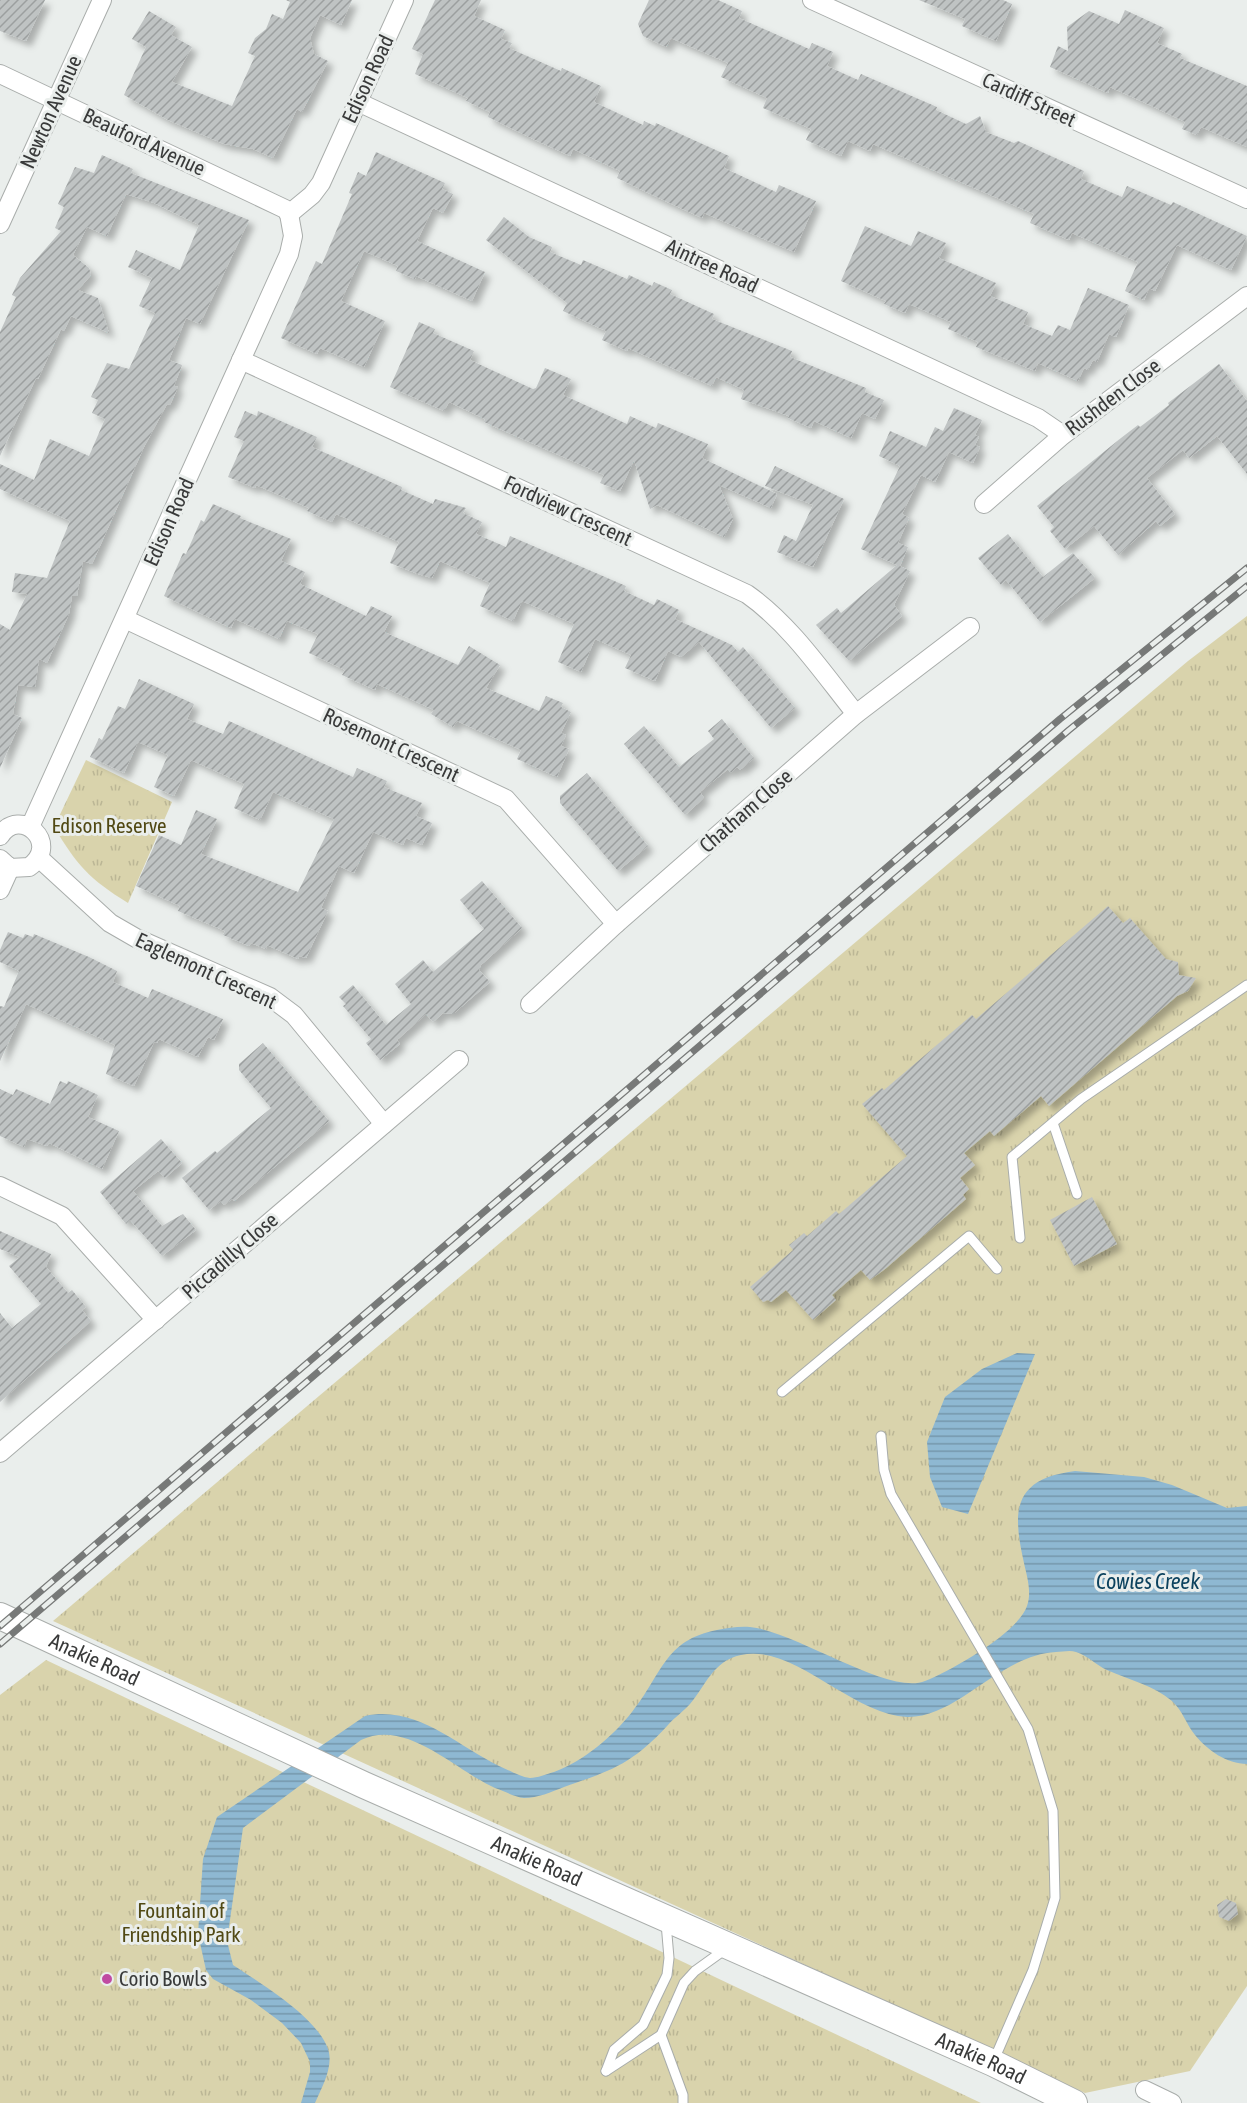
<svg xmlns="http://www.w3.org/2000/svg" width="1247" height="2103" font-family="'Asap Condensed',sans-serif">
<defs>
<pattern id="park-tufts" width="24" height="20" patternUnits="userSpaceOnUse" patternTransform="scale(1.5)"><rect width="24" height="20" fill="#d9d3ac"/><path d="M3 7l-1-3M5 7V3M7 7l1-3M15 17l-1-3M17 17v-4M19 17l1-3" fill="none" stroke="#bbb695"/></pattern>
<pattern id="water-rules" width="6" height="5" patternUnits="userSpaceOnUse" patternTransform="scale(1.5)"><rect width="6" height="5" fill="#8eb8d2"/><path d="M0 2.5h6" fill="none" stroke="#7597ab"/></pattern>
<pattern id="building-hatch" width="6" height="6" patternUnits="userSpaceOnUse" patternTransform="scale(1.5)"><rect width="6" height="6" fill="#bfc3c3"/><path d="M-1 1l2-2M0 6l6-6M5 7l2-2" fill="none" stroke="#9c9f9f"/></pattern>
<filter id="shadow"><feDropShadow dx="5.5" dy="5.5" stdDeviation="3" flood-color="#0004"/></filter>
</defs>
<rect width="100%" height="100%" fill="#eaeeec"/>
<g fill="url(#park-tufts)">
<polygon points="1247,616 1247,1986 1190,2071 1085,2093 53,1621 1188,661"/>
<path d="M86 760 172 802 128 903C89 879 77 865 54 827Z"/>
<polygon points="46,1660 981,2103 0,2103 0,1695"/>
</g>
<g fill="url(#water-rules)">
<polygon points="1017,1353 1035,1354 968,1514 942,1507 930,1477 927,1442 945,1397 982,1369"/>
<path d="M1075 1471 1144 1477 1172 1485 1227 1508 1247 1506V1764C1227 1764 1207 1750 1195 1735 1186 1724 1183 1711 1172 1701 1153 1685 1129 1680 1107 1670 1096 1665 1087 1655 1076 1652 1070 1650 1062 1652 1056 1652 999 1655 958 1718 907 1717 852 1715 793 1643 741 1655 713 1661 706 1685 690 1704 684 1711 675 1717 668 1725 632 1764 613 1770 564 1787 551 1792 538 1798 524 1798 515 1797 504 1791 495 1788 455 1770 406 1718 361 1740L243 1828 227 1941 233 1965C260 1983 317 2017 328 2049 334 2066 322 2087 315 2103H301L310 2072V2062L301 2043 282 2023 251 2000 213 1979 206 1970 198 1934 203 1859 217 1817 365 1716C416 1705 456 1745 499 1766 509 1770 520 1777 530 1778 537 1778 547 1774 554 1772 584 1761 612 1737 632 1712 662 1675 664 1640 717 1630 728 1628 739 1626 750 1627 797 1632 889 1696 925 1681 952 1670 1018 1633 1027 1606 1032 1592 1027 1577 1024 1563 1012 1510 1013 1479 1075 1471Z"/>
</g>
<g fill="url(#building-hatch)" filter="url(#shadow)">
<polygon points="0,0 45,0 26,41 0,31"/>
<polygon points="286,0 352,0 341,25 320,15 310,38 314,54 328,61 302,112 297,109 273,158 253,149 224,144 168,120 124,95 146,47 132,39 149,11 176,27 171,35 192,47 172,82 232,106 255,56 248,53 255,38 266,29 272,14 283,19 290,2"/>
<polygon points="435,0 481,0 474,16 505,30 501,39 512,43 509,48 561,71 562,68 601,86 594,102 643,125 644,121 655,126 656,123 729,156 724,168 776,192 779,185 816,201 794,252 704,213 702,218 663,200 617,178 620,171 573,149 570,156 531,138 488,117 490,112 466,101 468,98 415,74 423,54 412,49"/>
<polygon points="649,0 718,0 742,11 739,18 809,49 812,43 833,52 827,66 858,80 861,74 937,107 936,110 966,124 980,116 986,132 1014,143 1018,141 1084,171 1081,179 1122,197 1127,186 1171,205 1173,202 1247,236 1231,270 1177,245 1155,291 1149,288 1144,300 1125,291 1138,262 1072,233 1069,240 1030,223 1034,214 873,144 870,151 848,141 841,156 806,140 811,129 763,108 767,98 721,77 728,63 671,38 666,47 643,36 638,24"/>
<polygon points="919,0 1003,0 1012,4 996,41 962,26 965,19"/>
<polygon points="1125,10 1164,28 1157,43 1182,54 1180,58 1247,86 1247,147 1201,127 1197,135 1182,129 1185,122 1154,107 1110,87 1108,93 1050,67 1058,46 1068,51 1067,27 1089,11 1119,24"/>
<polygon points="376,152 445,183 442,189 453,194 443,213 433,208 417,241 485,272 472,301 416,276 415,279 396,271 398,266 364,251 341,301 385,321 364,367 320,348 317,354 281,338 316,261 322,264 352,194 349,193 358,172 366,176"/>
<polygon points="102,155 133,169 131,173 249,220 200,324 186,318 169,360 182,365 174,386 178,387 170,405 167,404 144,447 92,564 83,561 77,596 72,596 69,614 47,663 39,659 35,687 18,685 13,714 22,718 0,768 0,624 10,630 27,594 12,592 15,573 47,578 70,521 0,489 0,464 34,480 50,439 89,456 105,419 92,413 98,400 91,397 107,363 129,369 155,313 139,306 152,278 128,267 136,250 180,270 199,225 154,203 126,194 107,236 87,227 73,255 89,268 91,275 78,290 98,298 109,333 71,316 64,331 61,329 38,379 36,378 0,456 0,332 16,297 12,295 20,278 61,231 55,228 64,207 58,204 75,167 94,173"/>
<polygon points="504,217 529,237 552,247 550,252 581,265 583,260 627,279 629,275 652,286 654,282 672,290 670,294 714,314 712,319 792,351 790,357 866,388 865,392 884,400 875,419 862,413 851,438 814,421 811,428 788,418 789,416 741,399 744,390 716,377 712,386 628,348 627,351 602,340 606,331 563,311 567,303 486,240"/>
<polygon points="865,226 911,246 918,231 946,243 939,258 996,283 990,296 1028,312 1023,324 1052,336 1058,325 1070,330 1088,288 1129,305 1116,337 1109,334 1097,362 1093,360 1088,370 1084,368 1078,381 1038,363 1035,371 976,347 978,342 948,329 951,322 909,304 905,313 884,304 886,301 841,281"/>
<polygon points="419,322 435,329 433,333 474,351 470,360 533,389 536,388 545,368 571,379 563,395 627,424 630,416 656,428 658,423 708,444 702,458 777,494 771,508 719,485 733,519 724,537 657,505 650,509 634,460 620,491 600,483 604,475 484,422 485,419 449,402 444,411 390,387"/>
<polygon points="1219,364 1247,401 1247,474 1217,436 1189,458 1183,450 1147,478 1175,514 1160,526 1156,521 1118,555 1094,526 1065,549 1050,531 1054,527 1037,506 1121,438 1138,425 1140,427 1169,405 1168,403"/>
<polygon points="954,408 982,420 975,435 979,437 975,445 980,447 973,463 949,452 935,482 921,475 902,514 909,518 898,543 908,547 900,566 898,565 910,571 894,605 902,616 849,661 816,625 837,608 841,613 897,565 861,549 900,466 879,456 890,431 926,447 935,427 943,431"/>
<polygon points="245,411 257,416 258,411 317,437 312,447 402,487 401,490 433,504 435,499 466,508 463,513 482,522 476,534 506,547 510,536 626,586 624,591 654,605 657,599 679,610 675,619 732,645 738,652 743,647 795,708 771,728 699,642 681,657 668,651 655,681 625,668 631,655 595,639 581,672 558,662 574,624 522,601 513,621 480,606 490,583 440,561 432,578 418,574 390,563 399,542 336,514 332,522 307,511 309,508 256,485 255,488 228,477 244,441 234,437"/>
<polygon points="775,466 844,499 813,567 777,552 784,535 796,541 813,505 765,486"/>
<polygon points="213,504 241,516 240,518 291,539 281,561 305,572 300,584 366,616 371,606 392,616 384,632 458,665 469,646 500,665 486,688 539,711 546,696 563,703 561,707 571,712 561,733 566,735 561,746 569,749 557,777 517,759 521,750 457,721 453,727 431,714 434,710 377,684 375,690 342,675 345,670 309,653 318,634 287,621 279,639 235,619 231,628 164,596 183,553 186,554 201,520 204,522"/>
<polygon points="1008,534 1043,577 1073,553 1095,578 1040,622 1006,580 1001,585 978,558"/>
<polygon points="139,679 194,704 187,719 223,734 229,721 353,777 357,768 387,781 384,787 422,803 416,816 432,823 422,845 406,838 403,845 373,832 354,873 339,866 321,908 328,911 306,958 299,956 298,959 267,945 266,949 251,943 249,946 223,935 225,931 178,911 180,906 136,886 159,835 181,845 196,810 217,819 201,854 298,892 334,819 273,792 260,820 234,808 244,784 191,760 174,796 154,787 168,755 138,742 124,773 90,757 99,738 102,740 118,706 125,709"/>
<polygon points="722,719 754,758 740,770 737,767 731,773 728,769 700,792 704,798 685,815 624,744 644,726 679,767 714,739 708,731"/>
<polygon points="587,773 648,846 618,871 560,803 560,796"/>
<polygon points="482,881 522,928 481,965 479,970 490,982 453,1014 443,1013 433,1022 426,1014 397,1040 400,1044 380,1060 366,1043 371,1039 343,1006 346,1004 339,997 353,985 386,1025 411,1004 395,984 423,960 433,972 484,929 460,900"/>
<polygon points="1108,906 1123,923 1130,918 1166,959 1178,962 1179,975 1196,978 1188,991 1177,996 1049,1106 1041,1096 994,1136 990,1131 964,1153 975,1165 960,1178 969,1189 963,1195 966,1199 885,1269 870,1280 861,1270 832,1295 836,1300 813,1320 786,1290 771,1302 768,1300 763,1302 750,1287 793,1250 789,1245 804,1233 807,1236 836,1211 839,1214 907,1156 862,1104 882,1088 884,1090 972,1015 976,1019"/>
<polygon points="8,932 23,938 25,934 33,937 34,934 89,957 117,971 113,982 148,998 152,989 223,1019 214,1040 208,1037 198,1057 159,1039 157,1043 154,1042 134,1086 106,1074 115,1045 26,1004 0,1061 0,1006 4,1007 19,971 0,962 0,950"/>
<polygon points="263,1043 329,1121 234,1201 232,1199 224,1205 221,1201 209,1210 182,1178 215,1151 217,1153 271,1108 239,1070 239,1064"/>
<polygon points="60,1081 67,1084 68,1081 98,1095 88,1117 119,1131 102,1169 49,1143 47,1146 27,1139 24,1147 0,1136 0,1089 13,1095 16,1089 50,1104"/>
<polygon points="161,1139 182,1163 165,1178 158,1171 133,1191 162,1226 183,1214 196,1230 162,1256 130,1220 126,1224 100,1192"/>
<polygon points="1092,1197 1117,1244 1074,1266 1050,1220"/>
<polygon points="0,1231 51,1254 46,1267 68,1293 72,1290 86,1307 82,1310 91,1321 0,1402 0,1313 12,1328 41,1304 9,1266 20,1257 0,1249"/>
<polygon points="1226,1899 1236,1903 1238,1914 1229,1921 1219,1917 1217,1905"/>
</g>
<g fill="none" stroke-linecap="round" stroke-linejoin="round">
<g stroke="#a9adab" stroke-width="11">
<g id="lane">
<polyline points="1053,1123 1077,1194"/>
<polyline points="1020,1238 1012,1157 1081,1099 1247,985"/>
<polyline points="782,1392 969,1236 997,1269"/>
<polyline points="881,1436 884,1470 891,1494 1028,1729 1053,1811 1055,1898 1033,1970 994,2060"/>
<polyline points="661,2035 683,2095 683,2103"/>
<polyline points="606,2071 661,2035 684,1983 695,1971 727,1948"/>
<polyline points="606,2071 614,2050 643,2025 667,1975 669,1958 666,1923"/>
</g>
</g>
<g stroke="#a9adab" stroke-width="20">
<g id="street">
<polyline points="812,0 1247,199"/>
<polyline points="0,74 285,209 289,214 312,195 321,183 404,0"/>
<polyline points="358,102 1038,418 1063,435"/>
<polyline points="0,224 102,0"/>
<path d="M241 360 747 594C791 625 823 673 856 714"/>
<polyline points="984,504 1063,435 1247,296"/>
<polyline points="125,619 506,799 616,924"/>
<polyline points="30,827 289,254 293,236 289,214"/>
<path d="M0 836C20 805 62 844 29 867L10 868 0 859"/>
<polyline points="39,858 110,923 136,938 270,997 294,1015 384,1124"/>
<polyline points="0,890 10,868"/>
<polyline points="530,1004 616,924 856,714 970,627"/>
<polyline points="0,1186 62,1216 156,1320"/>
<polyline points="0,1453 459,1060"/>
<polyline points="1145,2090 1172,2103"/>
</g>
</g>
<g stroke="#a9adab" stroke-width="28">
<g id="secondary">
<path id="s1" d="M0 1616 364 1785 993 2063 1074 2103"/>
</g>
</g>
<use href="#lane" stroke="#fff" stroke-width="9"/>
<use href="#street" stroke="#fff" stroke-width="18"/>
<use href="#secondary" stroke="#fff" stroke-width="26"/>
<g stroke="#777978" stroke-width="7">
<g id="rail">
<polyline points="0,1626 1060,719 1247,568"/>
<polyline points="0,1644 1069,730 1247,586"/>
</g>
</g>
<use href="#rail" stroke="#eaeeec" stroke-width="4.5" stroke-dasharray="14" stroke-linecap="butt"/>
</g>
<circle fill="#c04ba2" stroke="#eaeeec" stroke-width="2" cx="107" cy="1979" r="6"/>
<g text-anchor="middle" stroke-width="6" stroke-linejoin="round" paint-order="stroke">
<g font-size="21" fill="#393a3a" stroke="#eaeeec">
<text transform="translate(368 79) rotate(-65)" y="7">Edison Road</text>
<text transform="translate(1029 100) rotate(25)" y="7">Cardiff Street</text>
<text transform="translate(51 112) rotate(-66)" y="7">Newton Avenue</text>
<text transform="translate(144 142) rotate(25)" y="7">Beauford Avenue</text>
<text transform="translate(712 266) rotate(25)" y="7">Aintree Road</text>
<text transform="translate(1113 397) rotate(-37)" y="7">Rushden Close</text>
<text transform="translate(568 511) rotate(25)" y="7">Fordview Crescent</text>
<text transform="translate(169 522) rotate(-66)" y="7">Edison Road</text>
<text transform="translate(391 745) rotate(25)" y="7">Rosemont Crescent</text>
<text transform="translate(746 811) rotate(-41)" y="7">Chatham Close</text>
<text transform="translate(206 971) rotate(25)" y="7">Eaglemont Crescent</text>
<text transform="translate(230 1256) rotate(-41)" y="7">Piccadilly Close</text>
<text dy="7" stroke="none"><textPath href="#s1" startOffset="104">Anakie Road</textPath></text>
<text dy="7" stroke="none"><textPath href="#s1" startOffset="590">Anakie Road</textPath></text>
<text dy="7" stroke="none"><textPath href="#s1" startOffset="1076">Anakie Road</textPath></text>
</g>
<g font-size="21" fill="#514914" stroke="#eaeeec">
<text x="109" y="833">Edison Reserve</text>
<text x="181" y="1918">Fountain of<tspan x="181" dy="24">Friendship Park</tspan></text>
</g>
<g font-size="21" fill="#393a3a" stroke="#eaeeec" text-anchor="start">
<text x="119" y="1986">Corio Bowls</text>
</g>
<g font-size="22" font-style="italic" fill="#0c425e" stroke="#eaeeec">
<text x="1148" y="1589">Cowies Creek</text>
</g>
</g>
</svg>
